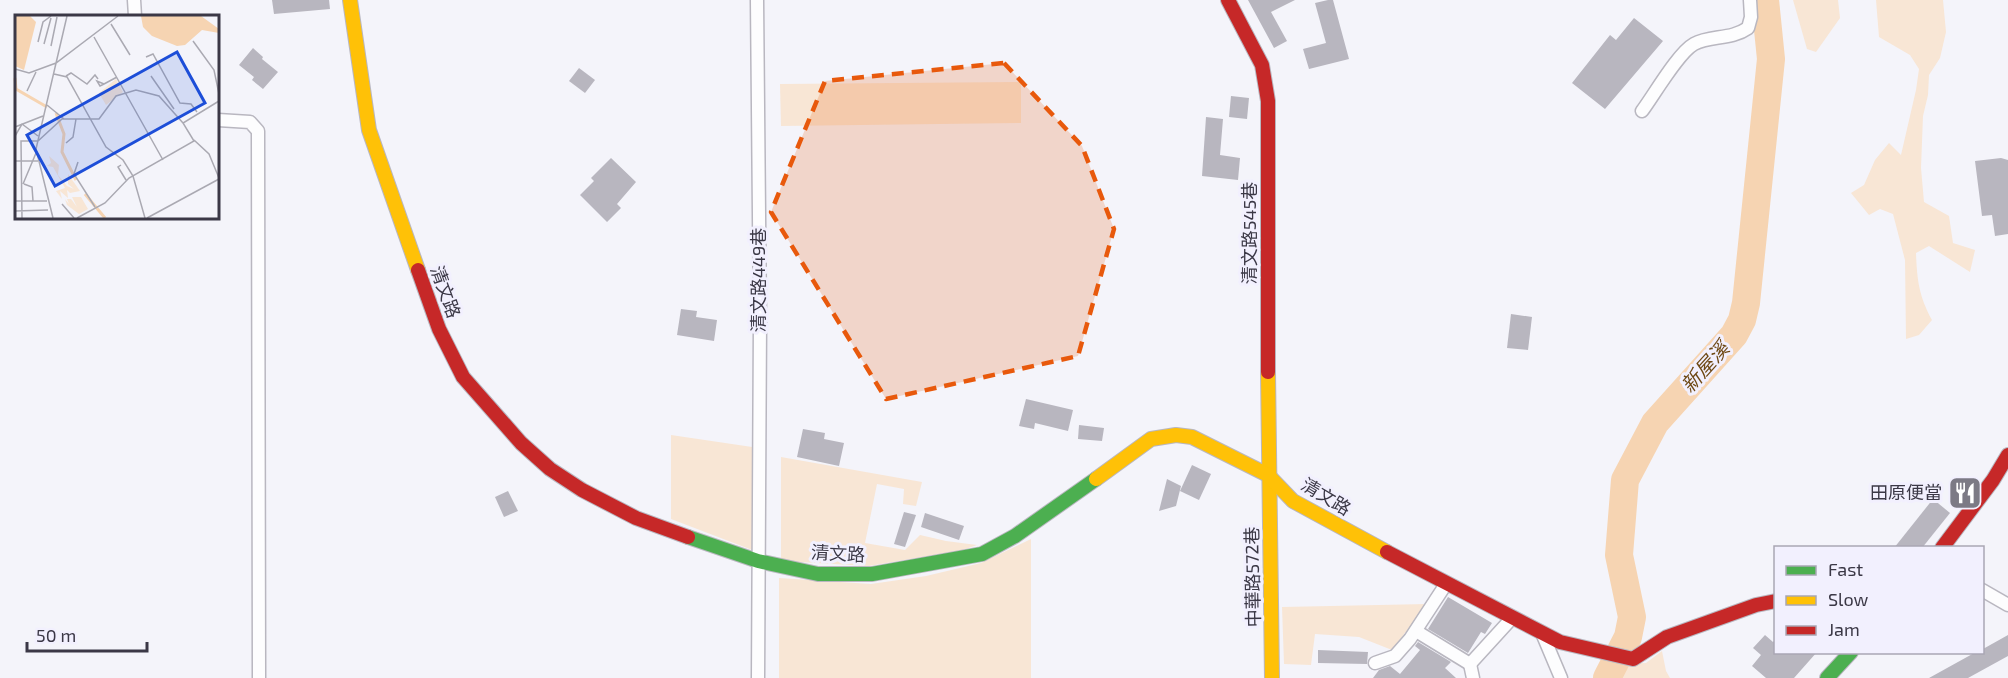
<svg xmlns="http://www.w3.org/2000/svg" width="2008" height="678" font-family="'Exo 2','Noto Sans TC',sans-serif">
<rect width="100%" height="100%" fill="#f4f4fa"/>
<g fill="#f8e6d5">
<polygon points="1793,0 1838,0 1840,18 1816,52 1807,49"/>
<path d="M1876 0H1943L1946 32 1940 58 1929 75 1928 95 1923 116 1921 168 1924 202 1949 216 1953 243 1975 250 1970 272 1929 246 1916 253C1917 280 1919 296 1932 320L1919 335 1906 339 1905 260 1893 214 1880 209 1869 215 1851 193 1864 185 1875 160 1889 143 1901 155 1916 90 1919 69 1910 55 1879 37Z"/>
<polygon points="1021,82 1021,123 781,126 780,84"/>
<polygon points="671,435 765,449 765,555 671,519"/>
<polygon points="781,457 922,482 916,506 903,504 904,489 877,484 865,543 905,550 920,535 946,541 977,545 963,550 869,566 781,561"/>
<polygon points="1031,539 1031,678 779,678 779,578 871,584 926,576 981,563"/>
<polygon points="1427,604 1392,650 1359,637 1315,634 1311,665 1284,664 1282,607"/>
<polygon points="1662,651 1666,671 1670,678 1614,678 1623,664 1646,663"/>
</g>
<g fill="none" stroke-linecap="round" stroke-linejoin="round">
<polyline stroke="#f6d4b2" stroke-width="28" points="1607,678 1628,637 1632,617 1619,555 1625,480 1655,423 1734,335 1742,320 1746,303 1771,59 1765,0"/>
</g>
<g fill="#b8b6bf">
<polygon points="272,0 329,0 330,9 274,14"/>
<polygon points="1248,0 1295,0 1271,12 1287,41 1274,48"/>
<polygon points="1328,0 1333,0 1349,59 1309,69 1303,49 1326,43 1315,3"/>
<polygon points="1634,18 1663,41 1605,109 1572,83 1610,35 1616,40"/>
<polygon points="253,48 263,57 262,59 278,72 263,89 252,80 254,77 239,65"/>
<polygon points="579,68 595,80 585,93 569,81"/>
<polygon points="1231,96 1249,98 1247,119 1229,117"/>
<polygon points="1206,117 1223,119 1220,155 1240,158 1238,180 1202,176"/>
<polygon points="611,158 636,182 617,204 621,208 607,222 580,195 594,181 591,178"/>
<polygon points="2001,158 2008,160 2008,234 1995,236 1992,215 1982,216 1975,161"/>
<polygon points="681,309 697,311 696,317 717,320 714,341 677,335"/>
<polygon points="1511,314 1532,317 1528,350 1507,348"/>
<polygon points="1026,399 1073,410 1068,431 1035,423 1034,429 1019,426"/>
<polygon points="1079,425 1104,428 1102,441 1078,439"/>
<polygon points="803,429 825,433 824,439 844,443 839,466 797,457"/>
<polygon points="1192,465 1211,474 1199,500 1180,491"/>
<polygon points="1167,479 1181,486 1176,506 1159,511"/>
<polygon points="508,491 518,511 504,517 495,497"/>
<polygon points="1933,499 1950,513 1922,548 1894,548"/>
<polygon points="904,512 916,515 905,547 894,544"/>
<polygon points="925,513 964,526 959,540 921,527"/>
<polygon points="1448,597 1492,623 1485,634 1481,632 1468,653 1428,629"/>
<polygon points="1765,635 1773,642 1776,639 1776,652 1817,652 1794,678 1766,678 1752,666 1761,655 1753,648"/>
<polygon points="2008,635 2008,656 1968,678 1929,678 1976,652 1983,652 1983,649"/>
<polygon points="1418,642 1451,662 1445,668 1456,678 1373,678 1379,670 1390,666 1400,674 1420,650 1415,646"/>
<polygon points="1318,650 1368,652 1367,664 1318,663"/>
</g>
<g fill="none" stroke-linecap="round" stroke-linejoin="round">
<g stroke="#b9b7c0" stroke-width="15">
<g id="street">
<polyline points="134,0 135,16"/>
<polyline points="757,0 760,322 758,678"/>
<path d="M1642 111C1654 95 1678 53 1694 44 1710 35 1731 40 1748 28L1751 17 1750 0"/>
<polyline points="218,120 250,122 258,131 259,678"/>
<polyline points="1982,590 2008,605"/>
<polyline points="1416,631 1470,664"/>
<polyline points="1542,633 1561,678"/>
<polyline points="1375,663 1395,656 1410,639 1446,584"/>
<polyline points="1470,664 1512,618"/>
<polyline points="1470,664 1473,678"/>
</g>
</g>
<g stroke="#b9b7c0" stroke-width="16">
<g id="fast">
<polyline points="688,537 758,561 818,574 872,574 982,554 1015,536 1096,479"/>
<polyline points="1827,678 1851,652"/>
</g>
</g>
<g stroke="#b9b7c0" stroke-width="16">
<g id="slow">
<polyline points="350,0 369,130 418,270"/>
<polyline points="1268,372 1272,678"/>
<polyline points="1096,479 1151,439 1176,435 1192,437 1268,475 1293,501 1387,552"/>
</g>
</g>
<g stroke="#b9b7c0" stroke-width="16">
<g id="jam">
<polyline points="1228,0 1262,65 1268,101 1268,372"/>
<polyline points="418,270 439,329 463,377 521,443 550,469 582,490 636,518 688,537"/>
<polyline points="1942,548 1993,480 2008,455"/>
<polyline points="1387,552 1560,642 1633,659 1667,637 1756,605 1776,601"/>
</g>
</g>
<use href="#street" stroke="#fdfdfe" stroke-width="12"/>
<use href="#fast" stroke="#4caf50" stroke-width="14"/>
<use href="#slow" stroke="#ffc107" stroke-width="14"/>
<use href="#jam" stroke="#c62828" stroke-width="14"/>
</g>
<path fill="#e8590c" fill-opacity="0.2" stroke="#e8590c" stroke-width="4.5" stroke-dasharray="12 8" stroke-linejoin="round" d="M1004 63 1082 146 1114 229 1078 356 886 399 771 212 825 81Z"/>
<defs>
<g id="restaurant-square" transform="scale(1.725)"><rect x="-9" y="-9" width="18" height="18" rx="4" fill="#7c7a85" stroke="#f2f0fe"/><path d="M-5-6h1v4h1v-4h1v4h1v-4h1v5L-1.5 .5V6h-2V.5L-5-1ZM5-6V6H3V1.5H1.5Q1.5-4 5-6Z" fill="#fff"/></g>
</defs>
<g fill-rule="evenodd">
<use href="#restaurant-square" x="1965" y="493"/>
</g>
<g text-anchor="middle" stroke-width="6" stroke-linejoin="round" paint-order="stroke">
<g font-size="18" fill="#3b3846" stroke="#f2f0fe">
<text transform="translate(1250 233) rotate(-90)" y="6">清文路545巷</text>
<text transform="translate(759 280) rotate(-90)" y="6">清文路449巷</text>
<text transform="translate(445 292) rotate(70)" y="6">清文路</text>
<text transform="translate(1326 497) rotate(31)" y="6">清文路</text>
<text transform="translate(838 554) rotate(3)" y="6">清文路</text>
<text transform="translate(1253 577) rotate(-91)" y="6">中華路572巷</text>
</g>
<g font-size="18" fill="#3b3846" stroke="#f2f0fe" text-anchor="end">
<text x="1942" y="499">田原便當</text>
</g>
<g font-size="20" font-style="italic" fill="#6e4814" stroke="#f2f0fe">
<text transform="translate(1705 367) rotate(-48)" y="7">新屋溪</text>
</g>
</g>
<g transform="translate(15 15)">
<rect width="204" height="204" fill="#f4f4fa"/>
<path d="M101 64 108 77 91 90 84 78ZM34 141 44 150 43 160 52 171 59 174 53 169V159L65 176 55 178 52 175 53 183 45 176 47 184 41 176 50 173 38 152 32 151 36 148ZM57 182H66L73 194 64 199 52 190 50 184 54 189 52 184H56L62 192Z" fill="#f8e6d5"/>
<path d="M0 1H15L21 7 9 55 0 51ZM126 1H186L204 14V18L187 15 170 30 162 31 137 21 128 12Z" fill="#f6d4b2"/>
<path fill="none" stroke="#f6d4b2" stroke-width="3" d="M0 63 1 74 32 92M41 98 49 119 47 137 61 165M70 179 90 203"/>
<path fill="none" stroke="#aaa9b2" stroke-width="1.5" d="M96 9 115 40M79 22 148 145M178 26 199 55 204 79M23 27 28 7 36 1M29 29 36 3M36 31 42 2M131 42 138 39 165 88 176 89 182 97M0 54 14 58 41 48 103 1M39 59 52 62 91 132 108 145 118 161 130 203M51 61 56 58 72 69 80 60 83 64M136 61 159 94M89 69 82 66 85 71 89 69 102 62M12 76 21 57M32 90 49 104M0 112 28 101M0 121 7 109 23 121M179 125 194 139 204 163M51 128 58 122 61 104M0 146H23M63 147 59 159 80 192M106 150 103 152 111 165M8 169 21 138M9 169 17 172 18 186M0 186H32M47 189 59 203M0 196 33 195M7 203 6 126H23L47 104H84L101 81 121 75 144 81 168 108M38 203 21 134 52 1M62 203 90 188 114 163 179 126 168 108 204 86M132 203 204 164"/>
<path fill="#1d4ed8" fill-opacity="0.15" stroke="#1d4ed8" stroke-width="3" d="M162 37 190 88 40 171 12 120Z"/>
<rect width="204" height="204" fill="none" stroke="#3b3846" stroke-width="3"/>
</g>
<rect x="1774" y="546" width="210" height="108" fill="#f2f0fe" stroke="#a9a6b4" stroke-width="1.5"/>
<rect x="1786" y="566" width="30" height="9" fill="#4caf50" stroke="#a9a6b4" stroke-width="1.5"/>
<text x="1828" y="576" font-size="18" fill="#3b3846">Fast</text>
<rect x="1786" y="596" width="30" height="9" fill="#ffc107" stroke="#a9a6b4" stroke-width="1.5"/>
<text x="1828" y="606" font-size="18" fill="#3b3846">Slow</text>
<rect x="1786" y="626" width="30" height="9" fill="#c62828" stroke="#a9a6b4" stroke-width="1.5"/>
<text x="1828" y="636" font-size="18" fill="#3b3846">Jam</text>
<path d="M27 642v9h120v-9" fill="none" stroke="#3b3846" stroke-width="3"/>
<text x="36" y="642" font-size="18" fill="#3b3846" stroke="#f2f0fe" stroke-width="4.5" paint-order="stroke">50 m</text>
</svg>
